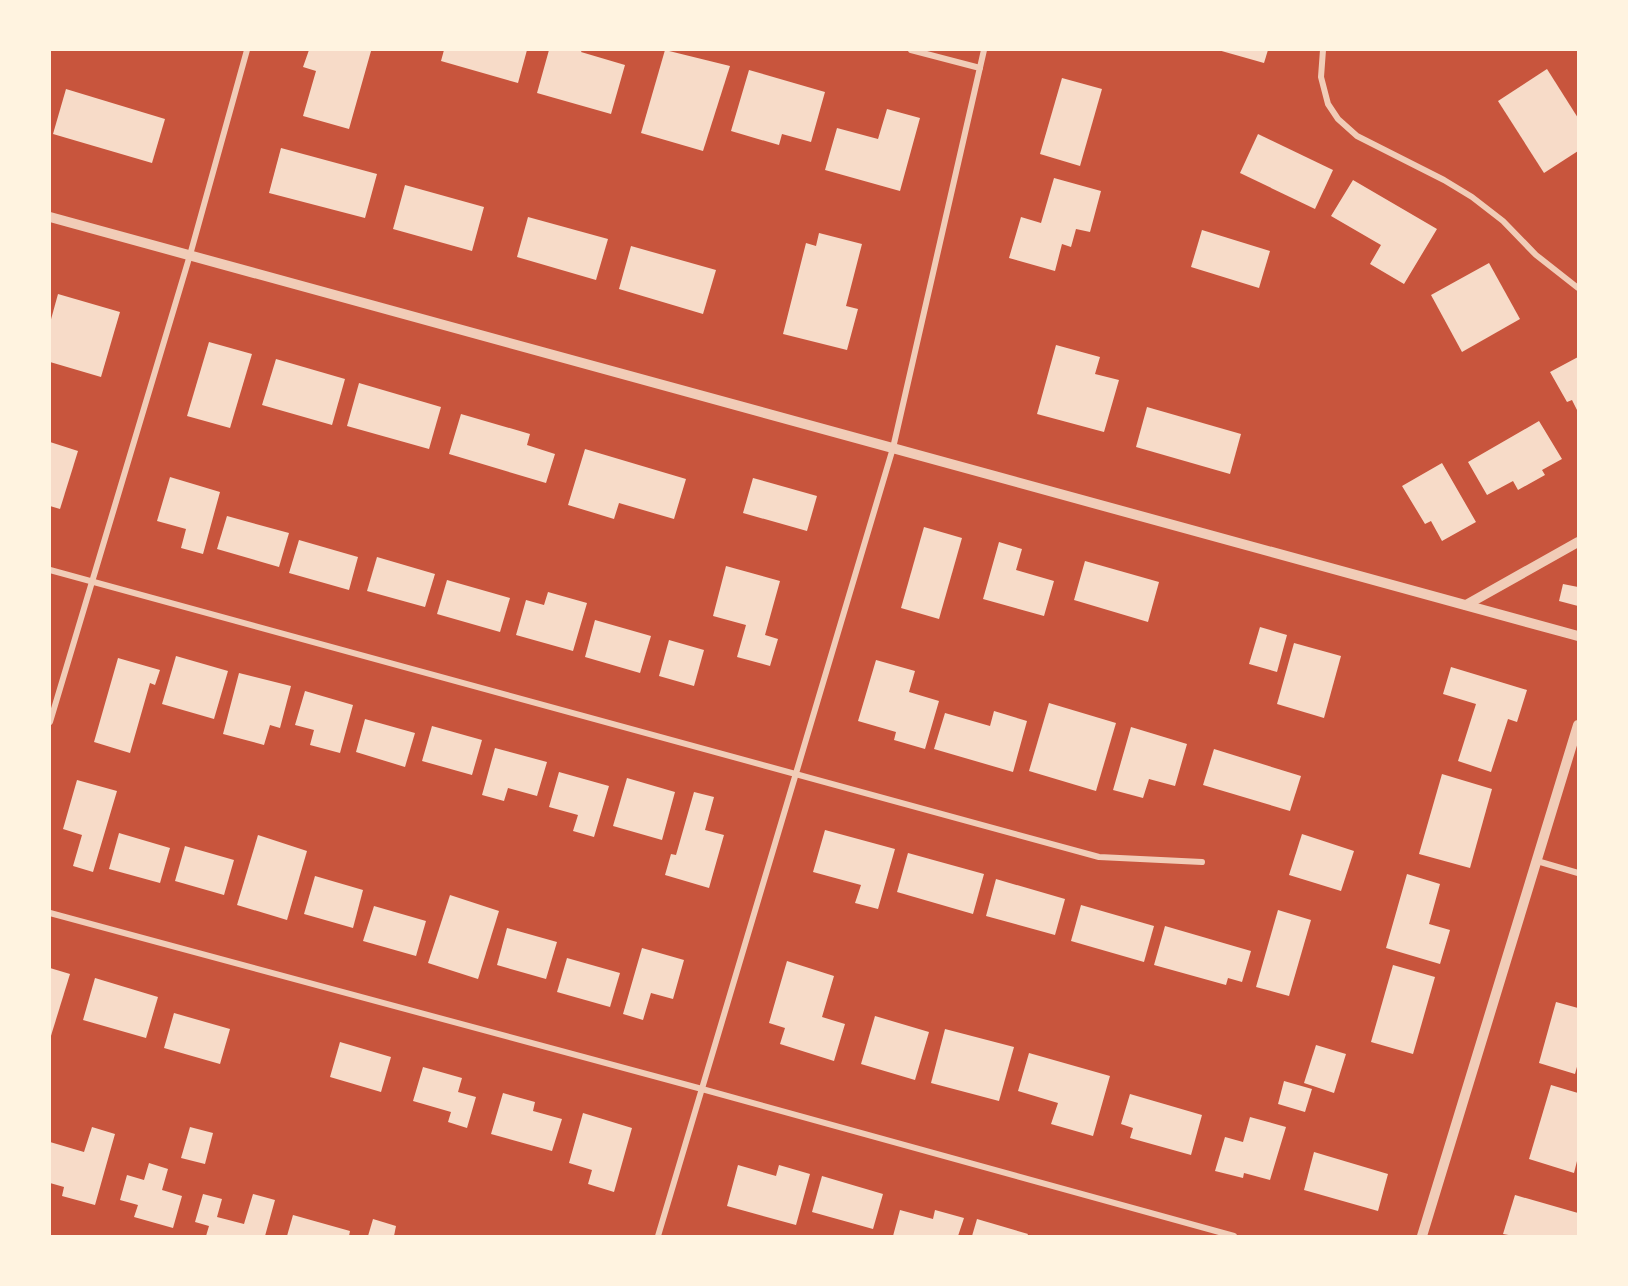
<svg xmlns="http://www.w3.org/2000/svg" width="1628" height="1286" font-family="Signika,sans-serif">
<rect width="100%" height="100%" fill="#c8553d"/>
<g fill="#f7dbc8">
<polygon points="309,50 371,51 349,129 303,116 316,71 303,67"/>
<polygon points="444,50 527,50 518,83 441,61"/>
<polygon points="549,50 582,50 581,52 625,65 611,114 537,93"/>
<polygon points="665,50 730,66 703,151 641,133"/>
<polygon points="1218,50 1268,50 1264,63"/>
<polygon points="1547,69 1578,118 1578,151 1544,173 1498,101"/>
<polygon points="749,70 825,92 811,142 782,134 779,145 731,131"/>
<polygon points="1062,78 1102,89 1080,166 1040,154"/>
<polygon points="66,89 165,119 152,163 53,134"/>
<polygon points="887,109 920,118 900,191 825,170 837,128 878,139"/>
<polygon points="1258,134 1333,170 1315,209 1240,173"/>
<polygon points="281,148 377,174 365,218 269,193"/>
<polygon points="1054,178 1101,191 1090,232 1076,229 1071,247 1062,244 1055,271 1009,258 1021,217 1041,223"/>
<polygon points="1353,180 1437,229 1404,284 1370,264 1381,245 1331,216"/>
<polygon points="405,185 484,207 472,251 393,229"/>
<polygon points="528,217 608,239 596,280 517,257"/>
<polygon points="1202,230 1270,251 1259,288 1191,267"/>
<polygon points="819,233 862,244 846,306 858,309 847,350 783,334 806,243 816,246"/>
<polygon points="631,246 716,270 703,314 619,289"/>
<polygon points="1489,263 1520,319 1462,352 1431,295"/>
<polygon points="58,294 120,312 101,377 50,362 50,323"/>
<polygon points="209,342 252,354 230,428 187,416"/>
<polygon points="1056,345 1100,357 1095,374 1119,380 1104,432 1037,414"/>
<polygon points="1578,357 1578,412 1572,400 1567,402 1550,372"/>
<polygon points="276,359 345,379 332,425 262,405"/>
<polygon points="359,383 441,407 429,449 347,426"/>
<polygon points="1147,407 1241,434 1230,474 1136,447"/>
<polygon points="461,414 530,434 527,445 555,454 546,483 449,454"/>
<polygon points="1539,421 1562,459 1542,470 1545,475 1518,490 1513,481 1487,495 1468,462"/>
<polygon points="50,442 78,451 60,509 50,506"/>
<polygon points="585,449 686,479 674,519 619,503 614,519 568,505"/>
<polygon points="1442,463 1476,522 1442,541 1431,521 1425,524 1402,486"/>
<polygon points="170,477 220,492 203,554 181,548 186,529 157,521"/>
<polygon points="753,478 817,496 807,531 743,513"/>
<polygon points="227,516 289,533 279,567 217,549"/>
<polygon points="924,527 962,538 939,619 901,608"/>
<polygon points="299,540 358,557 349,590 289,573"/>
<polygon points="999,542 1022,549 1016,570 1054,581 1044,616 983,599"/>
<polygon points="377,557 435,574 425,607 367,591"/>
<polygon points="1085,561 1159,582 1148,622 1074,600"/>
<polygon points="726,566 780,581 765,635 778,639 770,666 737,657 746,625 713,616"/>
<polygon points="447,580 510,598 500,632 437,614"/>
<polygon points="1563,584 1578,587 1578,606 1559,601"/>
<polygon points="548,592 587,603 573,651 516,635 526,600 544,605"/>
<polygon points="595,620 651,636 640,673 585,657"/>
<polygon points="1260,627 1287,635 1277,672 1249,664"/>
<polygon points="669,640 704,650 694,686 659,676"/>
<polygon points="1294,643 1341,656 1324,718 1277,704"/>
<polygon points="176,656 228,671 214,719 162,704"/>
<polygon points="118,658 160,670 155,685 150,683 130,753 94,742"/>
<polygon points="876,660 915,671 909,692 939,701 925,749 894,740 896,732 858,721"/>
<polygon points="1451,667 1527,690 1517,722 1508,719 1491,772 1458,761 1476,704 1443,694"/>
<polygon points="239,673 291,686 280,728 270,725 264,745 223,734"/>
<polygon points="305,691 353,705 340,753 310,745 314,730 295,725"/>
<polygon points="1049,703 1116,723 1096,791 1029,771"/>
<polygon points="994,711 1027,721 1013,772 934,749 945,713 990,726"/>
<polygon points="365,719 415,733 405,767 356,752"/>
<polygon points="432,726 482,740 472,775 422,761"/>
<polygon points="1131,727 1187,744 1175,786 1149,779 1143,798 1113,790"/>
<polygon points="495,748 547,762 537,796 508,788 504,801 482,795"/>
<polygon points="1214,749 1301,776 1290,811 1203,785"/>
<polygon points="559,772 609,786 594,837 573,831 578,815 549,807"/>
<polygon points="1442,774 1492,789 1470,868 1419,854"/>
<polygon points="627,778 675,792 662,840 613,826"/>
<polygon points="77,780 117,791 93,872 73,866 82,835 63,829"/>
<polygon points="694,792 714,797 705,830 724,835 709,888 665,875 671,854 676,855"/>
<polygon points="825,830 895,849 878,909 855,903 861,885 813,872"/>
<polygon points="119,833 170,848 160,883 109,869"/>
<polygon points="1302,834 1354,851 1341,891 1289,875"/>
<polygon points="258,835 307,851 287,920 237,905"/>
<polygon points="185,846 234,860 224,895 175,881"/>
<polygon points="908,853 984,874 973,914 897,892"/>
<polygon points="1407,874 1440,884 1429,924 1450,930 1440,964 1386,948"/>
<polygon points="315,876 363,890 353,928 304,914"/>
<polygon points="996,879 1065,899 1055,935 986,916"/>
<polygon points="450,895 499,911 478,979 428,963"/>
<polygon points="1081,905 1154,926 1144,962 1071,941"/>
<polygon points="374,906 426,921 416,956 363,941"/>
<polygon points="1278,910 1311,920 1289,996 1256,987"/>
<polygon points="1165,926 1251,951 1242,982 1228,978 1226,985 1154,965"/>
<polygon points="507,928 557,942 546,979 497,965"/>
<polygon points="642,948 684,960 673,999 651,993 643,1020 623,1014"/>
<polygon points="567,958 620,973 610,1007 557,992"/>
<polygon points="787,961 834,976 822,1017 845,1024 834,1061 780,1044 785,1028 769,1023"/>
<polygon points="1393,965 1435,977 1413,1054 1371,1042"/>
<polygon points="50,968 70,974 50,1039"/>
<polygon points="95,978 158,997 146,1038 83,1020"/>
<polygon points="1556,1002 1578,1008 1578,1063 1575,1074 1539,1063"/>
<polygon points="174,1013 230,1029 220,1064 164,1048"/>
<polygon points="875,1016 929,1032 915,1080 861,1064"/>
<polygon points="945,1029 1014,1047 999,1101 931,1083"/>
<polygon points="340,1042 391,1057 381,1092 330,1077"/>
<polygon points="1316,1045 1346,1054 1334,1093 1304,1083"/>
<polygon points="1029,1053 1110,1076 1093,1136 1051,1124 1058,1103 1018,1091"/>
<polygon points="423,1067 462,1078 458,1092 476,1097 467,1128 448,1122 451,1112 413,1101"/>
<polygon points="1284,1081 1312,1089 1305,1112 1278,1104"/>
<polygon points="1551,1085 1578,1093 1578,1157 1574,1173 1529,1159"/>
<polygon points="503,1093 535,1102 533,1111 562,1119 552,1151 491,1134"/>
<polygon points="1130,1094 1202,1115 1191,1155 1130,1138 1133,1128 1121,1124"/>
<polygon points="583,1113 632,1128 614,1192 588,1184 592,1170 569,1163"/>
<polygon points="1250,1117 1286,1127 1270,1180 1244,1173 1243,1178 1215,1171 1225,1137 1243,1142"/>
<polygon points="92,1127 115,1134 95,1205 62,1196 64,1187 50,1183 50,1142 84,1152"/>
<polygon points="190,1127 213,1133 205,1164 181,1158"/>
<polygon points="1314,1152 1388,1174 1378,1211 1304,1190"/>
<polygon points="149,1163 168,1169 162,1190 182,1196 173,1228 134,1217 138,1205 120,1200 127,1175 144,1180"/>
<polygon points="738,1165 776,1176 779,1165 810,1174 796,1225 727,1206"/>
<polygon points="822,1176 883,1194 873,1229 812,1212"/>
<polygon points="203,1194 222,1199 217,1217 244,1224 253,1194 275,1200 265,1236 206,1236 209,1226 195,1222"/>
<polygon points="1515,1195 1578,1213 1578,1236 1514,1236 1503,1234"/>
<polygon points="900,1210 933,1219 935,1210 964,1218 958,1236 893,1236"/>
<polygon points="293,1215 350,1231 349,1236 287,1236"/>
<polygon points="373,1219 396,1226 394,1236 368,1236"/>
<polygon points="977,1219 1028,1234 1027,1236 972,1236"/>
</g>
<g fill="none" stroke-linecap="round" stroke-linejoin="round">
<g stroke="#f1ccb7" stroke-width="6">
<polyline points="911,50 980,68"/>
<polyline points="1323,50 1321,77 1328,104 1338,119 1357,136 1444,180 1472,197 1503,221 1536,255 1578,288"/>
<polyline points="50,570 1099,857 1202,862"/>
<polyline points="50,722 190,255 247,50"/>
<polyline points="1537,861 1578,873"/>
<polyline points="50,913 702,1089 1234,1236"/>
<polyline points="658,1236 893,448 984,50"/>
</g>
<g stroke="#f1ccb7" stroke-width="10">
<polyline points="50,217 1578,636"/>
<polyline points="1466,605 1578,542"/>
<polyline points="1422,1236 1578,725"/>
</g>
</g>
<rect width="1628" height="1286" fill="none" stroke="#fff3e0" stroke-width="102"/>
</svg>
